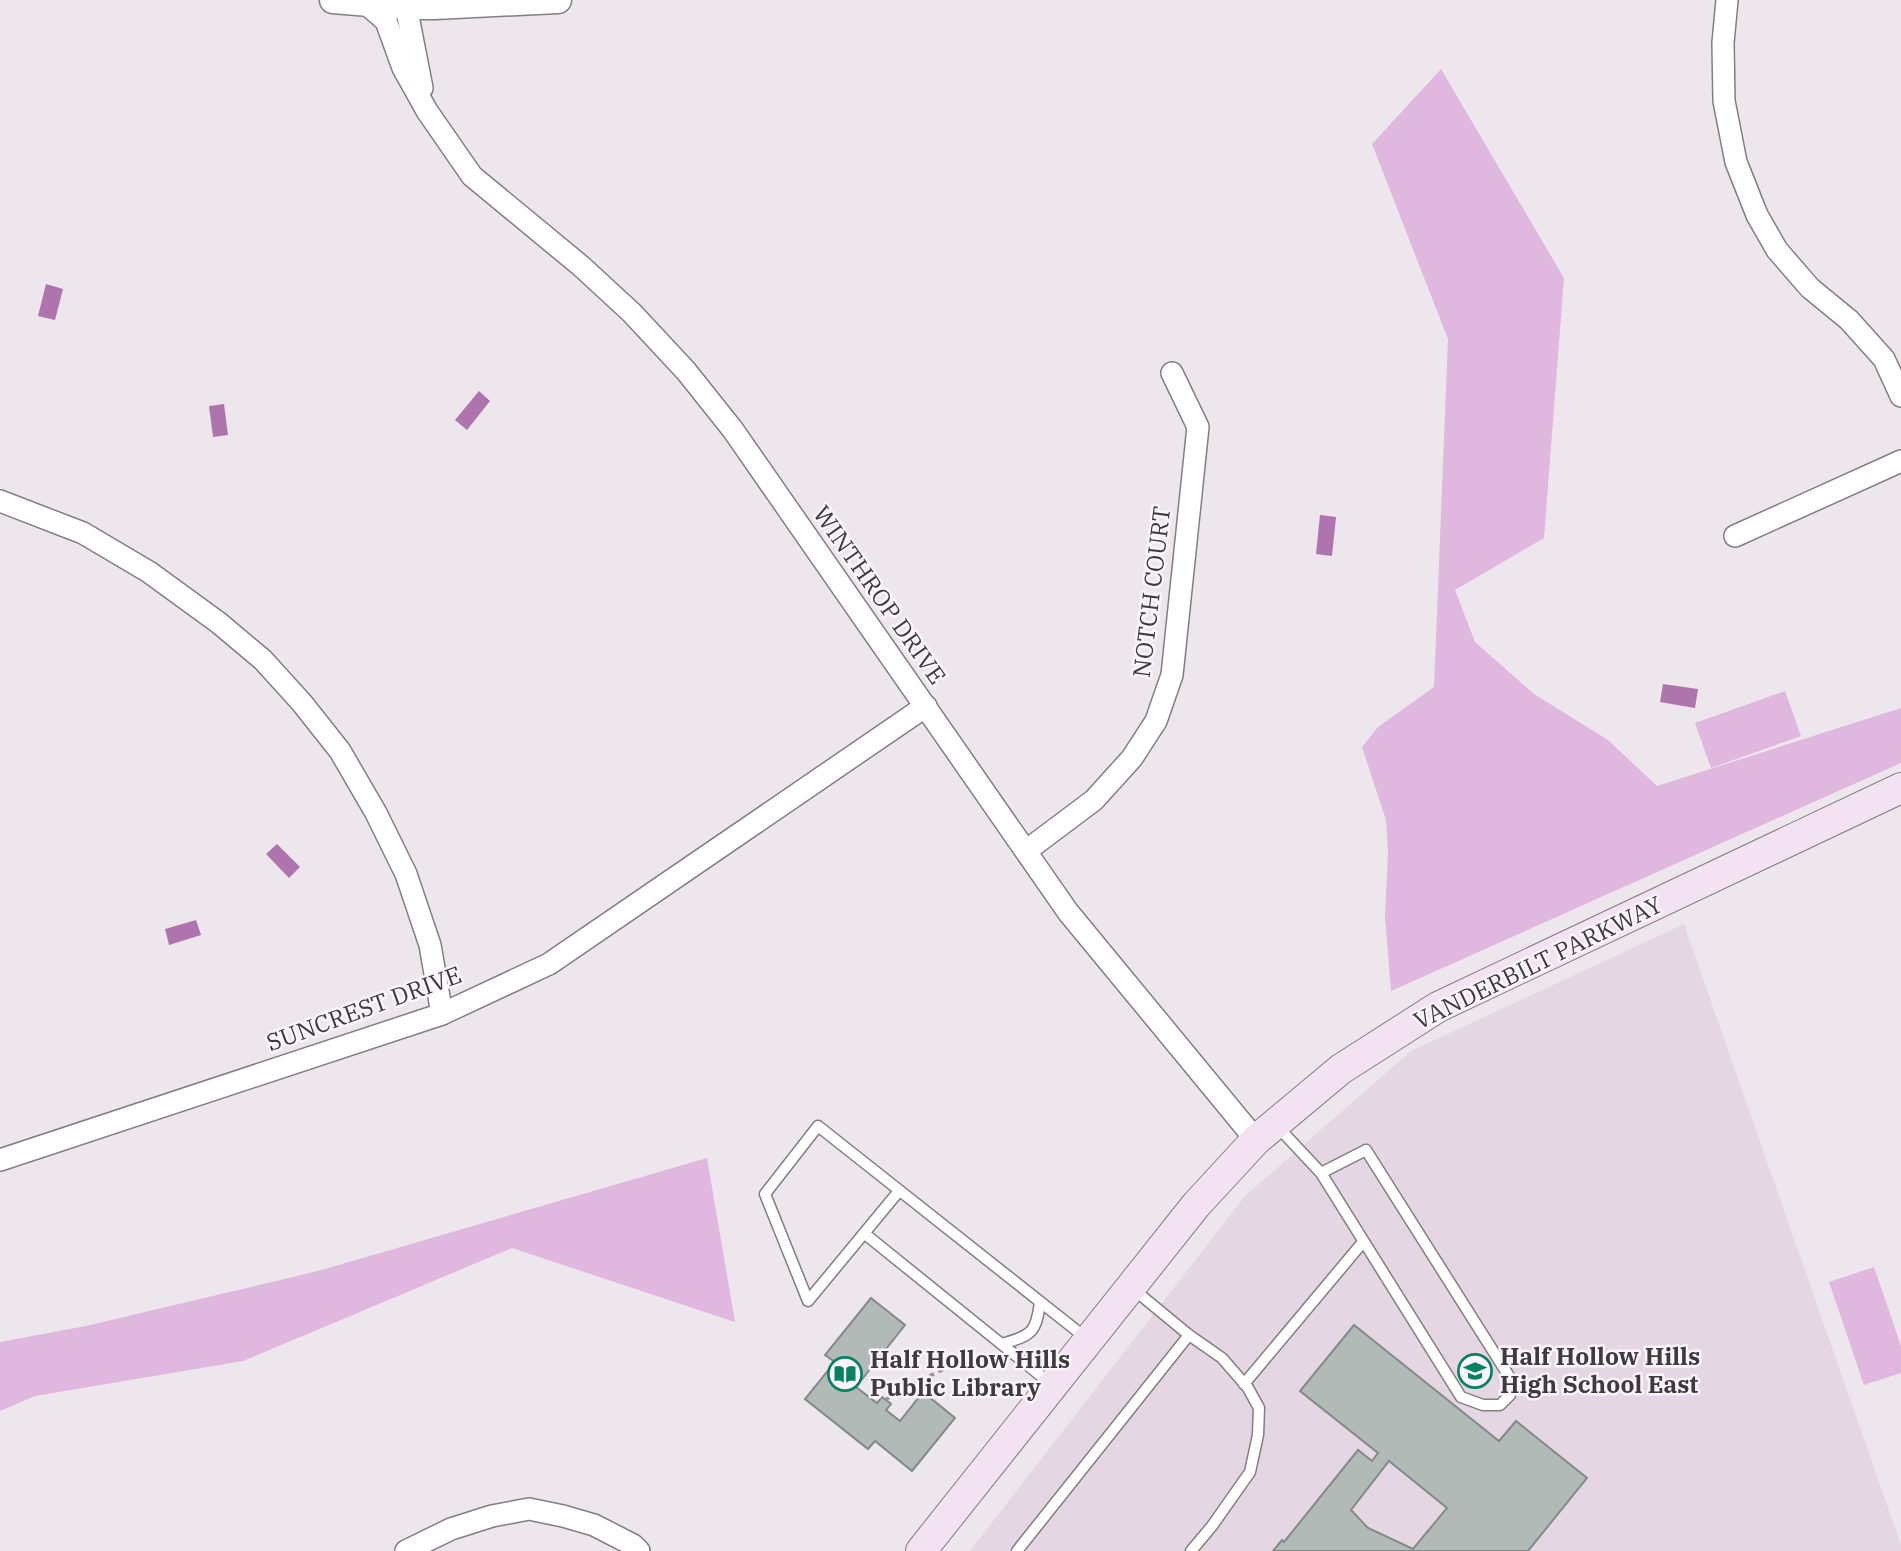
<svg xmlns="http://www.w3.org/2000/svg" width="1901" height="1551" font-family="'IBM Plex Serif',serif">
<rect width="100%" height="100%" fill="#eee6ed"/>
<polygon fill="#e4d7e3" points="1684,924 1901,1545 1901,1551 970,1551 1245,1196 1411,1051"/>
<g fill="#e0b7de">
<polygon points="1441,69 1564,278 1544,538 1455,590 1475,642 1534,694 1608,740 1657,786 1901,708 1901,763 1391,991 1385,917 1388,852 1386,820 1362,747 1378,727 1434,687 1448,339 1372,144"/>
<polygon points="1785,691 1801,736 1711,768 1695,723"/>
<polygon points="707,1158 735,1322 512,1248 243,1361 35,1396 0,1411 0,1342 86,1326 318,1271"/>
<polygon points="1874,1267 1901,1346 1901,1373 1864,1385 1829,1282"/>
</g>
<g fill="#af73ad">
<polygon points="46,284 63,289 55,320 38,316"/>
<polygon points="479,391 490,401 467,430 455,420"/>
<polygon points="224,404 228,435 213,437 209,406"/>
<polygon points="1320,515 1336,517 1332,556 1316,554"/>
<polygon points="1663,684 1698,689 1695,708 1660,702"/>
<polygon points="277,844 300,867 289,878 266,854"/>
<polygon points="196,920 201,935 169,945 165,929"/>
</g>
<g fill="#b1bab6" stroke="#838b88" stroke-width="2" fill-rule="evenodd">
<polygon points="871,1298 905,1325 856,1387 877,1403 882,1397 886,1400 891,1404 886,1410 900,1421 923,1392 955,1418 912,1471 875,1441 868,1449 805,1399 835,1362 825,1355"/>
<path d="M1354 1325 1499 1441 1516 1421 1587 1478 1528 1551H1273L1282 1540 1284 1542 1358 1450 1372 1461 1378 1453 1300 1391ZM1389 1461 1447 1508 1413 1549 1368 1528 1351 1510Z"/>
</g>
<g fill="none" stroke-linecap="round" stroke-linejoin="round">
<g stroke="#847d83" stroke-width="13">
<g id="service">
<polyline points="1277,1126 1321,1173 1461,1397 1483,1405 1500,1405 1510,1395 1512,1381 1366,1150 1321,1173"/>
<polyline points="899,1191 808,1301 765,1194 818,1126 1086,1338"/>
<polyline points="865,1234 1051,1384"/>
<polyline points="1132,1288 1189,1335 1222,1358 1248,1388 1259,1408 1258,1435 1250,1472 1212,1526 1191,1551"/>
<path d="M1002 1344C1031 1335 1036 1334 1040 1302"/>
<polyline points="1244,1384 1363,1242"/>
<polyline points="1017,1551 1189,1335"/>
</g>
</g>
<g stroke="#847d83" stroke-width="24">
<g id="minor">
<polyline points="1727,0 1723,43 1724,101 1736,162 1757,215 1777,250 1810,288 1849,320 1884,359 1901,396"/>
<polyline points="364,2 386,21 403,68 427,111 472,176 581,266 632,313 686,371 733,430 1068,912 1256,1140"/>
<polyline points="406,6 422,88"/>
<polyline points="0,501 83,533 149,572 219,623 263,660 302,703 340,751 376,813 406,874 430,945 442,1014"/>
<polyline points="1735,536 1901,461"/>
<polyline points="1026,851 1094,800 1132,758 1156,721 1172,675 1198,427 1172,373"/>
<polyline points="0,1160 442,1014 549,964 926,706"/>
<polyline points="406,1551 451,1529 492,1516 529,1509 563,1516 594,1525 633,1545 639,1551"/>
</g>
</g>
<g stroke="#847d83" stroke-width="29">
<polyline id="tertiary" points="333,0 406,6 435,6 558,0"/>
</g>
<g stroke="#847d83" stroke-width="32">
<polyline id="secondary" points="921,1551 1196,1205 1256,1140 1341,1069 1438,1007 1901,788"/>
</g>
<polyline stroke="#969095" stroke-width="3.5" stroke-dasharray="5 5" stroke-linecap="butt" points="886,1400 891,1395 960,1361"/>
<use href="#service" stroke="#fff" stroke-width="10"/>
<use href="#minor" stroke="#fff" stroke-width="21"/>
<use href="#tertiary" stroke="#fff" stroke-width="26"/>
<use href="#secondary" stroke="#f3e2f2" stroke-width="30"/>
</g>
<defs>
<g id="school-ring" transform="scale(1.75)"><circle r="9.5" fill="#fbf4fa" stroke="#058262" stroke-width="1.5"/><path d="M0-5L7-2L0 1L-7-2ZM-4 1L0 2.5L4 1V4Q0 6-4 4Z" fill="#058262"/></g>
<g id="library-ring" transform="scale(1.75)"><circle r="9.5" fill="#fbf4fa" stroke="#058262" stroke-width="1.5"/><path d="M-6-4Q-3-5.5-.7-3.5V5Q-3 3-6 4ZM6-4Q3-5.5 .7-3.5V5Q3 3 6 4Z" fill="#058262"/></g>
</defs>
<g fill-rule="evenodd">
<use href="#school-ring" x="1475" y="1371"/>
<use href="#library-ring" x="845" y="1374"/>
</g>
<g text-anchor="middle" stroke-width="5" stroke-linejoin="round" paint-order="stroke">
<g font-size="24" fill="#3e3b3e" stroke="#fbf4fa">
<text transform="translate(1152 592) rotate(-83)" y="8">NOTCH COURT</text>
<text transform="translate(879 595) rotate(55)" y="8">WINTHROP DRIVE</text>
<text transform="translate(1538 963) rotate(-26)" y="8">VANDERBILT PARKWAY</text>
<text transform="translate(364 1009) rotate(-20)" y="8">SUNCREST DRIVE</text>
</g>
<g font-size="24" font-weight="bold" fill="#3e3b3e" stroke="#fbf4fa" text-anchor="start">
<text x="1500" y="1365">Half Hollow Hills<tspan x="1500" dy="28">High School East</tspan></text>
<text x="870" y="1368">Half Hollow Hills<tspan x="870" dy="28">Public Library</tspan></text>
</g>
</g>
</svg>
